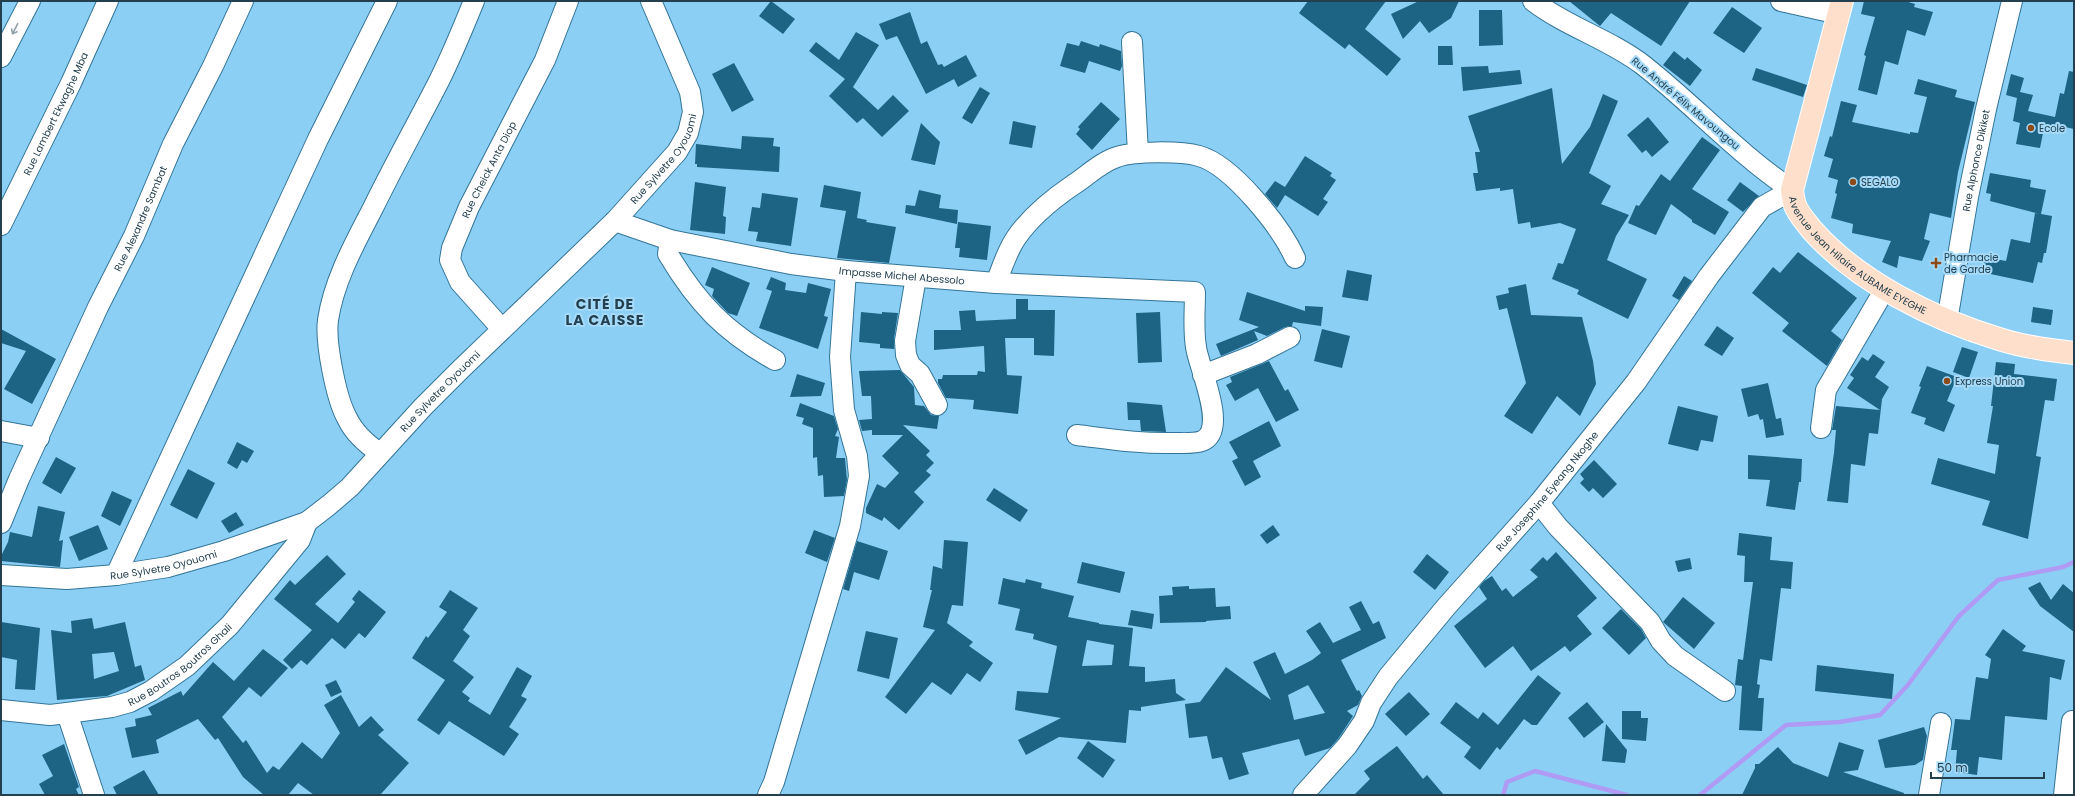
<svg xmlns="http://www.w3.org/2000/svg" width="2075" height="796" font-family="Poppins,sans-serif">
<rect width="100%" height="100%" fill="#8ccff4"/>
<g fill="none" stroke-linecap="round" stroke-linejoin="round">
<g stroke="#af9bf4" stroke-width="4.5">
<polyline points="1503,795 1507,782 1535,771 1627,795"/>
<polyline points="1700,795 1786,725 1840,722 1880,715 1907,686 1959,616 1998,580 2063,567 2074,562"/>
</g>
</g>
<g fill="#1d6384" fill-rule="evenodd">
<polygon points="771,1 795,19 783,34 759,16"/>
<polygon points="1308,1 1386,1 1365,29 1401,59 1387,76 1349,44 1345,49 1299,13"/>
<polygon points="1419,1 1459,1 1451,18 1429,33 1420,21 1403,39 1391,14"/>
<polygon points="1569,1 1690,1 1661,46 1611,13 1600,26"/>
<polygon points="1864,1 1905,1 1915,4 1914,7 1933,12 1925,36 1907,30 1898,65 1885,61 1877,95 1858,90 1866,56 1864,55 1875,17 1861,14"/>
<polygon points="1732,7 1762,28 1744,53 1713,33"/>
<polygon points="1479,10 1502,10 1503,45 1479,46"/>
<polygon points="910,12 921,44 927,41 938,65 942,64 944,67 966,55 977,76 958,87 954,79 926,94 897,36 886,40 879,24"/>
<polygon points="856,32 879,45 853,87 878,110 893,95 909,111 882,137 863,118 857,123 829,96 845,79 809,51 816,42 839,60"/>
<polygon points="1081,41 1099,47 1100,44 1121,51 1122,66 1120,71 1089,61 1085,73 1060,66 1067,43 1079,46"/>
<polygon points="1438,46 1452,46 1453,65 1438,65"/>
<polygon points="1674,51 1685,60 1687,57 1702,70 1690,86 1663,65"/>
<polygon points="734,63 754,100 732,112 712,74"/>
<polygon points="1488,66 1489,73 1520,70 1522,84 1463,91 1461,67"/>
<polygon points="1756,68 1807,85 1803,97 1752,80"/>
<polygon points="2069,71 2074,72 2074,129 2065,127 2064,131 2044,128 2040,148 2016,144 2020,123 2013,121 2017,98 2006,95 2011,74 2024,78 2020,92 2033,95 2028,111 2055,117 2060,93 2064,94"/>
<polygon points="1918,79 1957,90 1955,97 1975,102 1958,172 1951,218 1930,213 1924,239 1930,241 1922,261 1899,256 1897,268 1882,262 1891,241 1852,233 1853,224 1831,218 1837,194 1835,193 1838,180 1828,177 1833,159 1824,156 1830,136 1832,137 1841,101 1857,105 1852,122 1910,134 1910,132 1918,133 1927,97 1914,94"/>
<polygon points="980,87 990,93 972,124 962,118"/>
<polygon points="1552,88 1562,164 1590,127 1603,94 1618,101 1589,173 1611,186 1601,204 1629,215 1616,236 1607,260 1647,279 1628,319 1577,294 1579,290 1552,279 1558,263 1563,264 1576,229 1560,223 1531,228 1530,222 1518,224 1513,189 1500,191 1500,188 1476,191 1473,173 1478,173 1475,152 1480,152 1468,116"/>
<polygon points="1101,102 1120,119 1092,150 1076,134 1080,129 1078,127"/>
<polygon points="1648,117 1669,142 1652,157 1646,150 1642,153 1627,135"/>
<polygon points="1013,121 1036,126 1032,148 1009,144"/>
<polygon points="921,123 940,142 935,165 911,160"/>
<polygon points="742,136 774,138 773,146 780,147 779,172 697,167 697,164 695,164 696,144 741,149"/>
<polygon points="1702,137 1720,150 1692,189 1729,212 1715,235 1692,222 1692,220 1671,204 1656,235 1628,223 1636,205 1639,206 1661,174 1670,181"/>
<polygon points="1305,156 1332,173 1330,176 1336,180 1323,199 1328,202 1318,216 1285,195 1277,208 1265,194 1275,181 1285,187"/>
<polygon points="1990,173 2031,180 2030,187 2046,190 2041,214 2052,216 2046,253 2044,253 2042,263 2038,262 2033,283 1981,272 1984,257 2006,261 2011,239 2030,243 2035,213 2040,214 1990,201 1991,194 1986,193"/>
<polygon points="695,182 726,187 723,216 726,217 725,234 690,230"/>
<polygon points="1740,182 1759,196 1743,212 1727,200"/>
<polygon points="824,185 861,192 857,218 867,220 866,222 896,227 889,263 837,258 846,211 820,207"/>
<polygon points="919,190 941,195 939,208 958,210 957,224 905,213 906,205 915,206"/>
<polygon points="762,193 798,198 791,246 756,241 758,232 748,231 752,207 760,208"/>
<polygon points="958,222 991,226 987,260 959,257 960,248 955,248"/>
<polygon points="1798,252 1857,298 1831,331 1842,340 1827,366 1782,331 1789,323 1752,293 1773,267 1780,273"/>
<polygon points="712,267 750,283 737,316 728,313 712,296 714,289 705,285"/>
<polygon points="1347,270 1372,275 1368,301 1342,297"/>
<polygon points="1684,276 1692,281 1679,300 1672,296"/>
<polygon points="771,277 786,283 785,290 806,293 808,283 831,289 824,316 828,317 818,349 759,328 772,291 766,289"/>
<polygon points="1526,284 1531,315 1582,317 1593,361 1596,384 1580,416 1557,396 1532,434 1504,416 1526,383 1507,308 1499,310 1496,296 1509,293 1508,288"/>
<polygon points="1247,292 1305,311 1305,306 1323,307 1321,326 1293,322 1292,326 1285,327 1267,336 1254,331 1258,340 1221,356 1216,344 1259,327 1239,320"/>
<polygon points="1016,299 1028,299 1028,310 1055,310 1054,356 1034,355 1034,338 1005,338 1007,375 1022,376 1018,414 973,409 974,400 946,398 938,383 938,379 942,379 943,375 977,375 978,371 985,372 984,346 934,350 934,330 961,330 959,311 975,310 976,321 1016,319"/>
<polygon points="2033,307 2053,310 2051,325 2031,322"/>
<polygon points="861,312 882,314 882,312 898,313 894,339 894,349 880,348 880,344 859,342"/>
<polygon points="1160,312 1162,362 1138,363 1136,313"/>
<polygon points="1717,326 1734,338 1722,356 1704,345"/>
<polygon points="1,329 56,359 32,404 4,389 26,351 1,343"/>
<polygon points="1322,329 1350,336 1342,368 1314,361"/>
<polygon points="1962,347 1978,352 1969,378 1953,372"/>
<polygon points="1873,354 1885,362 1875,377 1889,387 1882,399 1878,434 1869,433 1865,466 1851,464 1848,503 1827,501 1834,453 1836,430 1832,430 1836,406 1880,410 1847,388 1854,378 1850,375 1862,357 1868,361"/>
<polygon points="1269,361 1285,391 1288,389 1299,410 1276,422 1258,388 1235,401 1226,385 1232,382 1230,377"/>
<polygon points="1996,362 2015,364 2014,374 2057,379 2054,401 2045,400 2036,456 2041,457 2028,539 1982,525 1990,501 1931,484 1938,458 1995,474 1999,445 1987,443 1993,406 1991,406"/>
<polygon points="1927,366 1957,377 1947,401 1955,405 1944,432 1924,424 1926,418 1911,413 1921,387 1919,386"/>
<polygon points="900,370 914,387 915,405 924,406 931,415 939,416 937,429 903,425 930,451 926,455 934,463 926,471 931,475 914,492 924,502 899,530 884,517 882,521 866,513 866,508 877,484 885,488 899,473 882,456 903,435 872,435 872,430 862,431 859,420 872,419 871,396 862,396 859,371"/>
<polygon points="797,374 825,383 821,396 790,397"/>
<polygon points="1768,383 1776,419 1781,418 1784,435 1766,438 1763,419 1760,420 1758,414 1748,417 1741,389"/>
<polygon points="1127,402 1162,405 1166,432 1141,431 1140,420 1128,420"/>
<polygon points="800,403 834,416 838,429 835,436 839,437 836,458 845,458 847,480 844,496 824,497 823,475 818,476 817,457 813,458 813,428 802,424 804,418 796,416"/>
<polygon points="1678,406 1718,416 1713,442 1701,440 1698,451 1668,444"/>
<polygon points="1269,421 1281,446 1253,461 1261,477 1245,486 1232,461 1238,458 1229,442"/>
<polygon points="237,442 254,451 247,463 242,460 237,469 227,463"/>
<polygon points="1748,455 1802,459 1801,482 1799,482 1795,510 1766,506 1770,480 1748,479"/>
<polygon points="56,457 76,468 61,494 42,483"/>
<polygon points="1594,460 1617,484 1603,498 1593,488 1589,492 1580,483 1584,479 1580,474"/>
<polygon points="188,469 215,483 197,519 170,505"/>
<polygon points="994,488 1028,510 1020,522 986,500"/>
<polygon points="112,491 132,500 120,526 101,516"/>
<polygon points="38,506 65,512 59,541 63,540 60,567 1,561 1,556 8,542 10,532 32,537"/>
<polygon points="236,512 244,525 229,533 221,521"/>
<polygon points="98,525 108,549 79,561 69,537"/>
<polygon points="1273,525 1280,535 1267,544 1260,535"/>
<polygon points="814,530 835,538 827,562 805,553"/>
<polygon points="1739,533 1772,537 1770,560 1793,562 1791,589 1781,588 1772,661 1760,659 1757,684 1760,685 1758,698 1764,698 1762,731 1739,730 1742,686 1735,685 1738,659 1743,660 1753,582 1744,582 1745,556 1737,555"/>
<polygon points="944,540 968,542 963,606 952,605 947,623 973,642 969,646 993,663 980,682 967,673 951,695 932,682 906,714 885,697 935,630 923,627 932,590 930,590 933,566 943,569 942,568"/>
<polygon points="857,541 888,551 879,580 854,572 849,591 843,589"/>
<polygon points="1556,552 1597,598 1577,616 1592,634 1570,652 1565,646 1531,671 1513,646 1485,668 1454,626 1487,599 1479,587 1484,581 1492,576 1502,591 1506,588 1513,597 1538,577 1530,570 1543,557 1547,561"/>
<polygon points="1427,554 1449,572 1435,590 1413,572"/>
<polygon points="327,555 346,574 315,604 338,623 355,602 352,599 359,590 386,612 365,638 359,633 345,649 332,638 307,665 301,660 292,669 283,660 312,630 274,599 290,580 295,585"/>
<polygon points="1690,558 1692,569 1678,572 1675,561"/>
<polygon points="1082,562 1125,572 1120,593 1077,583"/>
<path d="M1003 578 1025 583 1026 579 1042 583 1041 588 1074 596 1068 617 1099 623V624L1133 628 1129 666 1145 667V682L1175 679 1176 693 1186 700 1141 707V711L1129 710 1126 743 1059 737 1026 755 1018 740 1061 718 1015 710 1017 691 1048 693 1057 646 1033 639 1034 634 1015 630 1020 609 998 604ZM1087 640 1114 645 1112 665 1082 666Z"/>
<polygon points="2040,582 2051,600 2063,584 2074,593 2074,632 2040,606 2028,588"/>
<polygon points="1189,586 1189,589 1215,588 1216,607 1230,606 1231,619 1206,621 1206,622 1160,623 1159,596 1173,595 1172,587"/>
<polygon points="450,590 478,608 463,630 470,636 453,661 474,677 462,692 470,698 468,701 490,715 517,667 532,676 521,696 527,699 509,727 519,734 504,756 449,721 439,735 417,720 445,680 412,658 426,636 428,638 447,612 439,607"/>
<polygon points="1683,597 1715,623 1694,649 1663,622"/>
<path d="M1361 601 1373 624 1379 621 1386 638 1341 660 1357 691 1359 690 1362 696 1358 705 1347 711 1353 716 1338 739 1330 748 1305 756 1299 739 1242 753 1249 774 1229 780 1222 757 1212 759 1207 736 1189 738 1185 704 1200 702 1226 667 1271 700 1253 662 1275 652 1285 674 1312 660 1321 653 1306 631 1320 622 1333 643 1361 630 1349 607ZM1308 685 1325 713 1294 720 1288 695Z"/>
<polygon points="1621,609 1641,629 1646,638 1629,655 1602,628"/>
<polygon points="1131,610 1154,614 1152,629 1128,625"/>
<path d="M92 618 94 629 125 622 135 667 141 665 145 680 107 696 57 700 51 630 72 633 71 621ZM114 652 119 671 94 679 92 654Z"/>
<polygon points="1,622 40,628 35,690 15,689 17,660 1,657"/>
<polygon points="2003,629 2026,646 2022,651 2065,660 2061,680 2050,677 2047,720 2005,716 2002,760 1979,757 1977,775 1955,772 1957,750 1951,750 1955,719 1970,720 1976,677 1988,679 1991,659 1985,655"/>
<polygon points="866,631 898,638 889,679 857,671"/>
<polygon points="263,649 288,668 261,697 249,687 222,717 243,743 246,740 267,773 273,766 279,770 302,742 322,759 340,733 324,705 341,695 359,727 371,716 384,730 378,735 409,763 380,795 314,795 298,783 288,795 264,795 243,777 218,738 215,740 198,719 156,740 159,753 132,758 125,728 136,726 135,719 152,715 148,708 181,691 183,696 213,662 234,681"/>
<polygon points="1817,665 1894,674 1892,699 1815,691"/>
<polygon points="1538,675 1561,693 1537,725 1532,725 1524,719 1500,750 1497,747 1480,770 1464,757 1471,747 1440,723 1456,702 1478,719 1483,712 1498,725"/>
<polygon points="336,680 342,692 331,697 325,685"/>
<polygon points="1409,692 1430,714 1406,736 1385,714"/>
<polygon points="1587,702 1604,722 1584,738 1568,718"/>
<polygon points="1622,711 1641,711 1641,718 1648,718 1646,741 1622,739"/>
<polygon points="1606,724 1627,750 1625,763 1602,761"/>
<polygon points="1924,727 1927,736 1923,760 1915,765 1885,768 1878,740"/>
<polygon points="1088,741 1115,760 1103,778 1077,758"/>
<polygon points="1839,742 1864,750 1858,770 1843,772 1904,793 1904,795 1742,795 1755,768 1755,764 1759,764 1778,747 1793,763 1828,777"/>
<polygon points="64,744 79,787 76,789 79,795 45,795 39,784 53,776 42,755"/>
<polygon points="1397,746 1423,779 1427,775 1444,795 1354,795 1370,779 1364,771"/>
<polygon points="144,770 159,795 117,795 113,787"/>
</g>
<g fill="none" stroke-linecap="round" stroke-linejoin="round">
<g stroke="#327597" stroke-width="22">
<g id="minor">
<polyline points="1781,1 1839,14"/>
<polyline points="1132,42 1138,153"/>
<polyline points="1,57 30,1"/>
<path id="s1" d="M615 221 670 240 791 264 846 271 996 283 1195 292C1195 311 1193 329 1196 347 1198 366 1229 430 1202 441 1194 444 1182 443 1174 443 1141 444 1110 439 1077 435"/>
<path id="s2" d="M1 225 71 83 108 1"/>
<path d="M670 240 668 254C697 303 725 332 775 360"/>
<polyline points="916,277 905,341 906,355 910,365 920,374 937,405"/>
<path d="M996 283C1002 268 1007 251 1016 238 1031 216 1051 200 1073 185 1087 176 1101 162 1117 157 1134 151 1181 151 1199 156 1232 165 1281 227 1295 258"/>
<path id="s3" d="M1947 321 1968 197 1986 109 2012 1"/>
<path id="s4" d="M502 329 460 282 450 260 452 248 469 207 545 60 568 1"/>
<polyline points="1203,375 1257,354 1290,337"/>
<polyline points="1821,428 1826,390 1885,289"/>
<polyline points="1,431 39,438"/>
<path d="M379 453C366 443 354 433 347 418 336 398 325 342 328 320 334 280 355 243 373 208 394 165 417 124 439 81 452 55 463 28 474 1"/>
<polyline points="1539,503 1558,527 1650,622 1661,641 1675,656 1725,691"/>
<path id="s5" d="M1 523 19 479 98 307 134 236 173 144 213 66 243 1"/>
<path id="s6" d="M1 575 67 579 116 575 168 567 224 551 307 522 329 505 350 487 423 407 461 369 615 221 677 152 688 133 693 112 690 92 651 1"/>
<polyline points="116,575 318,139 387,1"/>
<path id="s7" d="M1 710 50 715 67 713 112 707 130 702 151 691 187 666 230 625 300 540 307 522"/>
<polyline points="67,713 94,795"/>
<polyline points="768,795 774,782 850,526 859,476 857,456 844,410 840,357 846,271"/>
<path id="s8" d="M1303 795 1347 746 1364 721 1371 703 1388 677 1446 607 1539 503 1636 382 1709 276 1762 207 1792 190C1738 154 1694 105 1643 65 1609 39 1567 27 1533 1"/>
<polyline points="1929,795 1941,723"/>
<polyline points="2064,795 2072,721"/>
</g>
</g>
<g stroke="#fff" stroke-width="24">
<g id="major">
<path id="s9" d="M1842 1 1792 190C1793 195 1793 200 1795 205 1798 214 1806 222 1812 230 1858 282 1933 319 1999 339 2024 347 2049 350 2074 353"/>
</g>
</g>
<use href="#minor" stroke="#fff" stroke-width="20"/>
<use href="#major" stroke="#fedfcb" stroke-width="22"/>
</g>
<defs><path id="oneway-shaft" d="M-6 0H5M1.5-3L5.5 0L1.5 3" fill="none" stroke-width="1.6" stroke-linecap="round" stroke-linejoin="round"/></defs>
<use stroke="#92a0a7" href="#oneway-shaft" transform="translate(15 29) rotate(117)"/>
<g fill="#8d4b19" stroke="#a5daf8" stroke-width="1.5">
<circle cx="2031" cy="128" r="4"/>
<circle cx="1853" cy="182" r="4"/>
<path d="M1934 257h4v4h4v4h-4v4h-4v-4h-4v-4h4z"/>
<circle cx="1947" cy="381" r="4"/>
</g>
<g text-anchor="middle" stroke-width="4" stroke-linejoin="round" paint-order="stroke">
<g font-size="10" fill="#24404f" stroke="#a5daf8">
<text transform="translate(1686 103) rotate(40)" y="4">Rue André Félix Mavoungou</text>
<text dy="4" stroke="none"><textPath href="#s2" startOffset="124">Rue Lambert Ekwaghe Mba</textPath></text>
<text dy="4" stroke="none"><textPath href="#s6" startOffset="825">Rue Sylvetre Oyouomi</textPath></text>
<text dy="4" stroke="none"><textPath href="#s3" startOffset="163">Rue Alphonce Dikiket</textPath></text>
<text dy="4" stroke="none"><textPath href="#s4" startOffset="186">Rue Cheick Anta Diop</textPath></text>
<text dy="4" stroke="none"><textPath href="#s5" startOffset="335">Rue Alexandre Sambat</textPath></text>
<text dy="4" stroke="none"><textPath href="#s9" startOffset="292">Avenue Jean Hilaire AUBAME EYEGHE</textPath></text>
<text dy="4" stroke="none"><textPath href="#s1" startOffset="293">Impasse Michel Abessolo</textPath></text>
<text dy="4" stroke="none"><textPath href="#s6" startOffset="501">Rue Sylvetre Oyouomi</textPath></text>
<text dy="4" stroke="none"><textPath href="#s8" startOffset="391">Rue Josephine Eyeang Nkoghe</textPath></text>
<text dy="4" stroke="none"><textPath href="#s6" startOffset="164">Rue Sylvetre Oyouomi</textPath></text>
<text dy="4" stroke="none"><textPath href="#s7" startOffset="193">Rue Boutros Boutros Ghali</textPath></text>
</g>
<g font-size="10" fill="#24404f" stroke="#a5daf8" text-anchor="start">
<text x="2039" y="132">Ecole</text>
<text x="1861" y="186">SEGALO</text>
<text x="1944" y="261">Pharmacie<tspan x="1944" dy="12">de Garde</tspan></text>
<text x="1955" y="385">Express Union</text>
</g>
<g font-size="14" font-weight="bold" letter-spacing="1" fill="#24404f" stroke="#a5daf8">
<text x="605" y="309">CITÉ DE<tspan x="605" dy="16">LA CAISSE</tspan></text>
</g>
</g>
<rect width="2075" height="796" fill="none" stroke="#24404f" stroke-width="4"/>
<path d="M1931 772v6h113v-6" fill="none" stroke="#24404f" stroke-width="2"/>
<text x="1937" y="772" font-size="12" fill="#24404f" stroke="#a5daf8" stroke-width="3" paint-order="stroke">50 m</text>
</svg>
